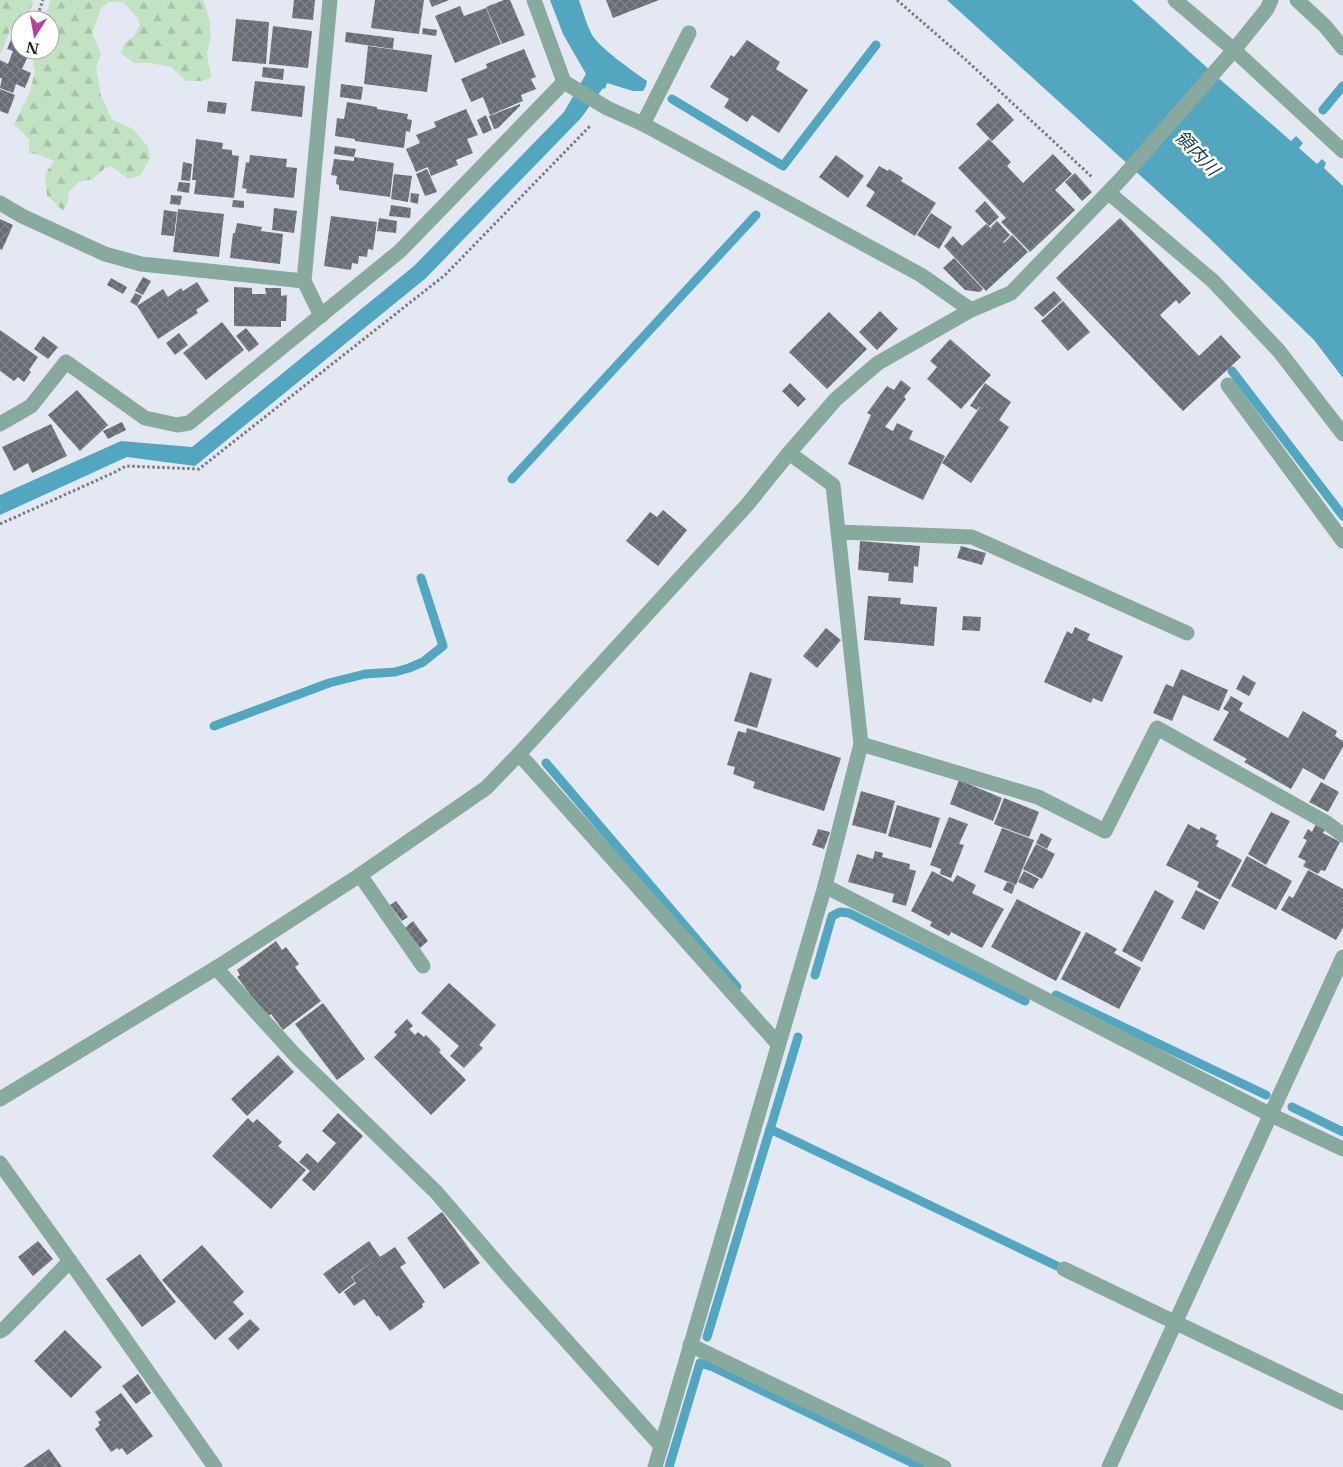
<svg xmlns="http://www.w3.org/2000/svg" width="1343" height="1467" font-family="'Libre Baskerville','Noto Sans JP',serif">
<defs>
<pattern id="forest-firs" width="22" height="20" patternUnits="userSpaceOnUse" patternTransform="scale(1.25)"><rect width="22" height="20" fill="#c2e3c2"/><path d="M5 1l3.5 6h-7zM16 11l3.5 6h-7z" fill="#a6c2a7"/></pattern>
<pattern id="building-cross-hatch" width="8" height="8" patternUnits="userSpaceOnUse" patternTransform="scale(1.25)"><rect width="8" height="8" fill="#676b73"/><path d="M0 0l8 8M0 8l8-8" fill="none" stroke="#80848a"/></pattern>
</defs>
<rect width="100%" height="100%" fill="#e4e8f2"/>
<g fill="url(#forest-firs)">
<path d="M0 0H31L33 3 27 18C4 26 11 37 0 54Z"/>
<polygon points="51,0 202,0 204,2 208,14 211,34 207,53 211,78 201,81 186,81 171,67 150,63 134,63 121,53 124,44 134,36 140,25 137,17 123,2 109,2 101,8 92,33 101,53 96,68 101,96 112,119 133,129 148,147 150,158 140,176 128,179 111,166 105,168 93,179 79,182 69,192 68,201 63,211 47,195 45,174 54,161 40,155 29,153 29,139 14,124 30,92 35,71 33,63 37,50 50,50 50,20 46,20 47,10"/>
</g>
<g fill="#52a6c0">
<path d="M550 0H579C583 11 586 23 591 33 599 48 633 71 647 81L646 86 643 91H633L607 83 605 89 603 88 581 118 426 278 195 466 127 457 0 515V495L121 441 192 447 414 266 564 112 586 74 563 34Z"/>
<polygon points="947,0 1132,0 1223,82 1291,141 1296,136 1303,143 1299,148 1317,164 1322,159 1326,163 1324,168 1343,186 1343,378 1314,340 1207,236"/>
</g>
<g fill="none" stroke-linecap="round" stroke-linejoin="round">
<g stroke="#52a6c0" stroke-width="9">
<polyline points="672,99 783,166 876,45"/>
<polyline points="1323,110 1343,86"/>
<polyline points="1232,371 1343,516"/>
<polyline points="512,479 756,215"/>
<polyline points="214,726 329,683 365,674 395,672 409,668 423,662 443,646 421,578"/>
<polyline points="546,763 737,987"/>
<polyline points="815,975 832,916 840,912 849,913 1025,1001"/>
<polyline points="1056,995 1266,1095"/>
<polyline points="1292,1107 1343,1132"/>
<polyline points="770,1129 1057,1266"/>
<polyline points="707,1337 798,1037"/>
<polyline points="669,1467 700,1363 713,1367 921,1467"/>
</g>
</g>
<g fill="url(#building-cross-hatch)">
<polygon points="294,0 315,0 313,20 292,18"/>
<polygon points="375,0 424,0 419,34 371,28"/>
<polygon points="429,0 449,0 432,7"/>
<polygon points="504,0 510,0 525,35 502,44 486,7"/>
<polygon points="606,0 659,0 613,18"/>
<polygon points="460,6 464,16 486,8 501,44 455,63 435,16"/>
<polygon points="236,19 269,22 266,64 232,61"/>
<polygon points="273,26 312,31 308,68 269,64"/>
<polygon points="16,28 20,30 20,50 34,50 31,58 28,56 22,69 31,73 25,88 16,84 13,93 0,88 2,78 0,78 0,60 8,64 13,51 7,49"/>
<polygon points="423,28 437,30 436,36 422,34"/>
<polygon points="346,32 394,38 393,49 345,42"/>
<polygon points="747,40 780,62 776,69 808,90 779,133 752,115 747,122 724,107 729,99 710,87 731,55 734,57"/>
<polygon points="368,46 432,55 427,92 364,84"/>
<polygon points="524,49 536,77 531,79 536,89 521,95 523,101 490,115 483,97 471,102 461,79 487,68 486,64"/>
<polygon points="263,67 284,69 283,80 262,77"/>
<polygon points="255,81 305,86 302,117 251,111"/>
<polygon points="341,84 363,87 361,100 340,97"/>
<polygon points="0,89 15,95 8,114 0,111"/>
<polygon points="208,101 227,103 225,114 207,112"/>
<polygon points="347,102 377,107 377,109 408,114 407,119 412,120 410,132 406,131 404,148 355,141 355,139 335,136 337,118 344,119"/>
<polygon points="998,103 1014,120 992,141 976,124"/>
<polygon points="520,104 520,106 498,128 494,129 489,116"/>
<polygon points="466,109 478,135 467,139 473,153 456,160 458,165 431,176 428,167 416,172 406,149 420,143 416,135 436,127 434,122"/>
<polygon points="486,115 492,130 483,134 477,120"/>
<polygon points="196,139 223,143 222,149 232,150 232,155 239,156 234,198 194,194 196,180 192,180"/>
<polygon points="989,139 1011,162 1007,166 1023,183 1053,154 1072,174 1055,190 1075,210 1030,252 1001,222 1006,218 958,168"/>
<polygon points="335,146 356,149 354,157 334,154"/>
<polygon points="250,155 287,159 286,167 297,168 294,198 246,193 247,189 242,188 246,162 249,163"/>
<polygon points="836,155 864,176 848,198 819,177"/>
<polygon points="354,157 394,163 390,197 339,190 339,185 336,184 337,176 331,175 334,159 354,161"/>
<polygon points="183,162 192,164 190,181 181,180"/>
<polygon points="879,166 888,171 889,169 903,178 901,181 936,203 915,236 866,206 875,192 866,186"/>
<polygon points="427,169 437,192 425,196 416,174"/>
<polygon points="1075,173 1092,192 1082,201 1065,182"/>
<polygon points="394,174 412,176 408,202 391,199"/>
<polygon points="179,182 190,183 189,193 177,191"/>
<polygon points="411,193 419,194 418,204 410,202"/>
<polygon points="171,195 182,196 180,205 170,204"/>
<polygon points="233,200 244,201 244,208 232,207"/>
<polygon points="985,201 999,217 989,226 975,211"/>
<polygon points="391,205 411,208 410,218 389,216"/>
<polygon points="274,208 297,211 294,233 272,230"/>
<polygon points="178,209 224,214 219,257 173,252"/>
<polygon points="164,210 177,212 174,236 161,235"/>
<polygon points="931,213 952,227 939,249 917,235"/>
<polygon points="331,216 377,222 373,250 368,249 367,257 359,256 358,264 352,263 351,270 324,266"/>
<polygon points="379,218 397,221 396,233 377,231"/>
<polygon points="1120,218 1191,293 1179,304 1176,300 1160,315 1199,356 1221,335 1241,357 1183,411 1056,278"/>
<polygon points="0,219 13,225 2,250 0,249"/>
<polygon points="997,221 1010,235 1003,242 1004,243 1012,235 1028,252 986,291 944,246 953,236 962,246 986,224 992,229 991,227"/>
<polygon points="237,223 262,227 261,231 283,234 280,264 230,258 233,233 235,233"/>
<polygon points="954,258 983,289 980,292 965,290 943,268"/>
<polygon points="143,277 151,281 143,295 135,291"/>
<polygon points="111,278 127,287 123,294 107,285"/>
<polygon points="197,282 209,301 196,310 198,313 158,339 137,306 163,289 168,297 181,288 183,291"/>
<polygon points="234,287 252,288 252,294 266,294 265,288 281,288 281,296 287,295 286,321 281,321 281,327 234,326"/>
<polygon points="1054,291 1062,300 1043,317 1034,308"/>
<polygon points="135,293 142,296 137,306 130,302"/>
<polygon points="1063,301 1090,332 1068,351 1041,321"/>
<polygon points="880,311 898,329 877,350 859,332"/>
<polygon points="829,312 867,349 827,389 789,352"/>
<polygon points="222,322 244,350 206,380 183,353"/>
<polygon points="246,328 259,344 249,352 236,336"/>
<polygon points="0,330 38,357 29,370 31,372 24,382 18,377 14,381 0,371"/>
<polygon points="179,333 188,345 175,355 166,343"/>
<polygon points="43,336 58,347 48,359 34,349"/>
<polygon points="950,339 991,375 961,409 927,379 937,367 930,361"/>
<polygon points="901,380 911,388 904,397 906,399 885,427 893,431 897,423 913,431 909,439 945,456 923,500 848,464 871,415 867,413 887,386 894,390"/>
<polygon points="790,383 806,399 798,407 782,391"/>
<polygon points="985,383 1011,402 999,420 1009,427 971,483 942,463 980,407 979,407 977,410 970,406"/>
<polygon points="77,390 108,425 80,451 48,415"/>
<polygon points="122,422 126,430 108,439 103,431"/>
<polygon points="51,424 67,456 32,473 28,463 14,471 2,447"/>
<polygon points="663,510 687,530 658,566 626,541 650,512 657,517"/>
<polygon points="860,541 920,546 918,567 914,566 913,583 888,581 889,573 858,570"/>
<polygon points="961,546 986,553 982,565 957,558"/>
<polygon points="868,596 901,598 900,604 937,607 934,646 864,640"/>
<polygon points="963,616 981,617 980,631 962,630"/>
<polygon points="1075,627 1090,634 1087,640 1123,656 1102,702 1093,698 1091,703 1044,682 1067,631 1072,634"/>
<polygon points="826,628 841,640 817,668 803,656"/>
<polygon points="1181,669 1228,690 1219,711 1183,695 1172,721 1153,713 1166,684 1173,687"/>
<polygon points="750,672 772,679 757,728 734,721"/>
<polygon points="1243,675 1256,683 1249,696 1236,689"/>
<polygon points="1231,696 1243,703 1239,710 1288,738 1303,711 1337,731 1335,736 1343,741 1343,747 1324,780 1303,768 1291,789 1244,762 1247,759 1213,740 1229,712 1223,709"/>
<polygon points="747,728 841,758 824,811 753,788 755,782 733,774 735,767 727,765 738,731 746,733"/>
<polygon points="959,780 1002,798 993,821 950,804"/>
<polygon points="1321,782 1339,792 1328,812 1309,802"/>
<polygon points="861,791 895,801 886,834 852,825"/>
<polygon points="1004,798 1039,812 1029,837 994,824"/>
<polygon points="897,805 940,818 931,848 888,836"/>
<polygon points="1271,812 1290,821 1266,865 1248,854"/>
<polygon points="949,817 968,824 959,844 964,845 951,878 940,874 941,869 930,865"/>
<polygon points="1188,824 1199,830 1201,827 1217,835 1215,839 1219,841 1216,846 1242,860 1220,900 1197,887 1199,882 1166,865"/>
<polygon points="1316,824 1325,829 1323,833 1340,842 1325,871 1321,870 1318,874 1303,866 1306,861 1298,857 1307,840 1303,838 1308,829 1312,832"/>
<polygon points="1002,828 1034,840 1016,885 984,872"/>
<polygon points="818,829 830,832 824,849 812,845"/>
<polygon points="1041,833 1052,839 1047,849 1036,843"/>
<polygon points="1036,844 1055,854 1042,879 1023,869"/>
<polygon points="875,851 883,853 882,857 910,864 909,869 916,871 906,906 892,902 894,894 848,882 857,854 873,859"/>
<polygon points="1247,856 1292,881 1276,910 1231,886"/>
<polygon points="1308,870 1343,889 1343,928 1336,940 1281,910 1289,896 1293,898"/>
<polygon points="932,871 953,882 957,875 976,885 972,893 1004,909 982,948 951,932 949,936 930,926 932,922 911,911"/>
<polygon points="1024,871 1039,879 1033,889 1018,882"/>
<polygon points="1007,882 1015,885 1012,894 1003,890"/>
<polygon points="1155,890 1174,901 1142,962 1122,951"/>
<polygon points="1196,890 1219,902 1204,930 1181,918"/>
<polygon points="1017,899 1081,932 1056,981 991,947"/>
<polygon points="396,901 408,917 402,921 390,905"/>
<polygon points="413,921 428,941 420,948 405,928"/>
<polygon points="1086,932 1117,949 1114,953 1141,968 1119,1009 1061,979"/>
<polygon points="276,941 282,950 286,947 299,964 295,967 321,1001 283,1030 271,1014 267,1017 237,977 240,975 237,970"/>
<polygon points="449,983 496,1025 479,1045 483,1048 464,1068 450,1056 459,1046 421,1013"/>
<polygon points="323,1003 365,1059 337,1080 295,1024"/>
<polygon points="407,1019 413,1026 409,1029 415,1035 418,1032 424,1037 426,1035 441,1050 439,1052 466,1080 431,1115 374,1057 397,1035 394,1032"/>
<polygon points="278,1055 294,1072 247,1116 231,1099"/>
<polygon points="338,1113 363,1136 314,1191 302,1180 310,1171 299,1162 307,1153 318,1163 336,1143 322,1131"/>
<polygon points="248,1118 253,1123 257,1119 282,1142 278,1146 306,1170 271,1209 212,1156"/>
<polygon points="442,1212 480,1263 444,1289 407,1238"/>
<polygon points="38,1241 53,1259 33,1276 18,1257"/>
<polygon points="369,1241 380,1257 395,1247 406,1263 400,1267 425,1302 422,1304 423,1307 390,1331 378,1315 377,1317 364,1299 354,1306 344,1292 356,1283 352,1277 378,1258 351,1277 355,1282 339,1294 323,1274"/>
<polygon points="202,1245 244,1292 233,1302 244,1314 215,1340 162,1280"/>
<polygon points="140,1254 176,1302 142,1327 106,1279"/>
<polygon points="250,1319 260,1329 238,1350 228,1339"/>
<polygon points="65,1330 102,1367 71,1398 34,1361"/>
<polygon points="138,1374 151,1393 136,1404 122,1386"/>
<polygon points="121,1393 153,1436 127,1455 122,1448 119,1450 117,1448 111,1452 95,1429 100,1425 98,1422 101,1420 95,1412"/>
<polygon points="49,1449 62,1467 23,1467"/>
</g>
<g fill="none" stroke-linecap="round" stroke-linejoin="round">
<g stroke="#797b82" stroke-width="3" stroke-dasharray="2.5 2.5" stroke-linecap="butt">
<polyline points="897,0 966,60 1093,178"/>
<polyline points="36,20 43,0"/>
<polyline points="0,524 113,473 126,466 199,469 445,275 591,125"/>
</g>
<g stroke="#87a99e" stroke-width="15">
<polyline points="643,124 689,33"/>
<polyline points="360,875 423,966"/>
<polyline points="0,1331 5,1328 70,1261"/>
</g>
<g stroke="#87a99e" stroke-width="15">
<polyline points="534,0 564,82 607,108 643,124 921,275 971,310"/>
<polyline points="1175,0 1234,50 1343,151"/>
<polyline points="1297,0 1325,26 1343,48"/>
<polyline points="1109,193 1213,281 1279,351 1343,434"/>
<polyline points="0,203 22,216 105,254 141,264 304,281"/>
<polyline points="321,316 304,281 330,0"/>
<polyline points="1228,385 1343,541"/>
<polyline points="0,424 31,406 66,362 145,418 177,425 189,423 400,251 564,82"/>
<polyline points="838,532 972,537 1187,633"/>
<polyline points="861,744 1038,797 1105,831 1157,728 1327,823 1343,835"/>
<polyline points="519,754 778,1044"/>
<polyline points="825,886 1271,1115 1343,1149"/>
<polyline points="216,968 296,1056 436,1192 510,1278 661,1446"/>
<polyline points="0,1099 216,968 360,875 486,788 519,754 747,505 789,453 836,399 878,363 971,310 1011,293 1122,178 1234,50 1267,9 1271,0"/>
<polyline points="0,1163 70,1261 215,1467"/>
<polyline points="1064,1269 1343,1403"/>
<polyline points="690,1345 944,1467"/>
<polyline points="655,1467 825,886 861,744 833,485 789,453"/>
<polyline points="1109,1467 1343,957"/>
</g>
</g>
<g text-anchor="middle" stroke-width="5" stroke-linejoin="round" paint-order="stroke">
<g font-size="18" font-style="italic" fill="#153c48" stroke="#fff">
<text transform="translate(1197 153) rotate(46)" y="6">領内川</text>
</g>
</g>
<g transform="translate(35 35) rotate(191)"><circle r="24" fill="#ffffff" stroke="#a6a7a8"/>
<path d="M0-4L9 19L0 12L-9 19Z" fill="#b74197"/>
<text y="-8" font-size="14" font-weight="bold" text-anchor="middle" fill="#202225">N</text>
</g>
</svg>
